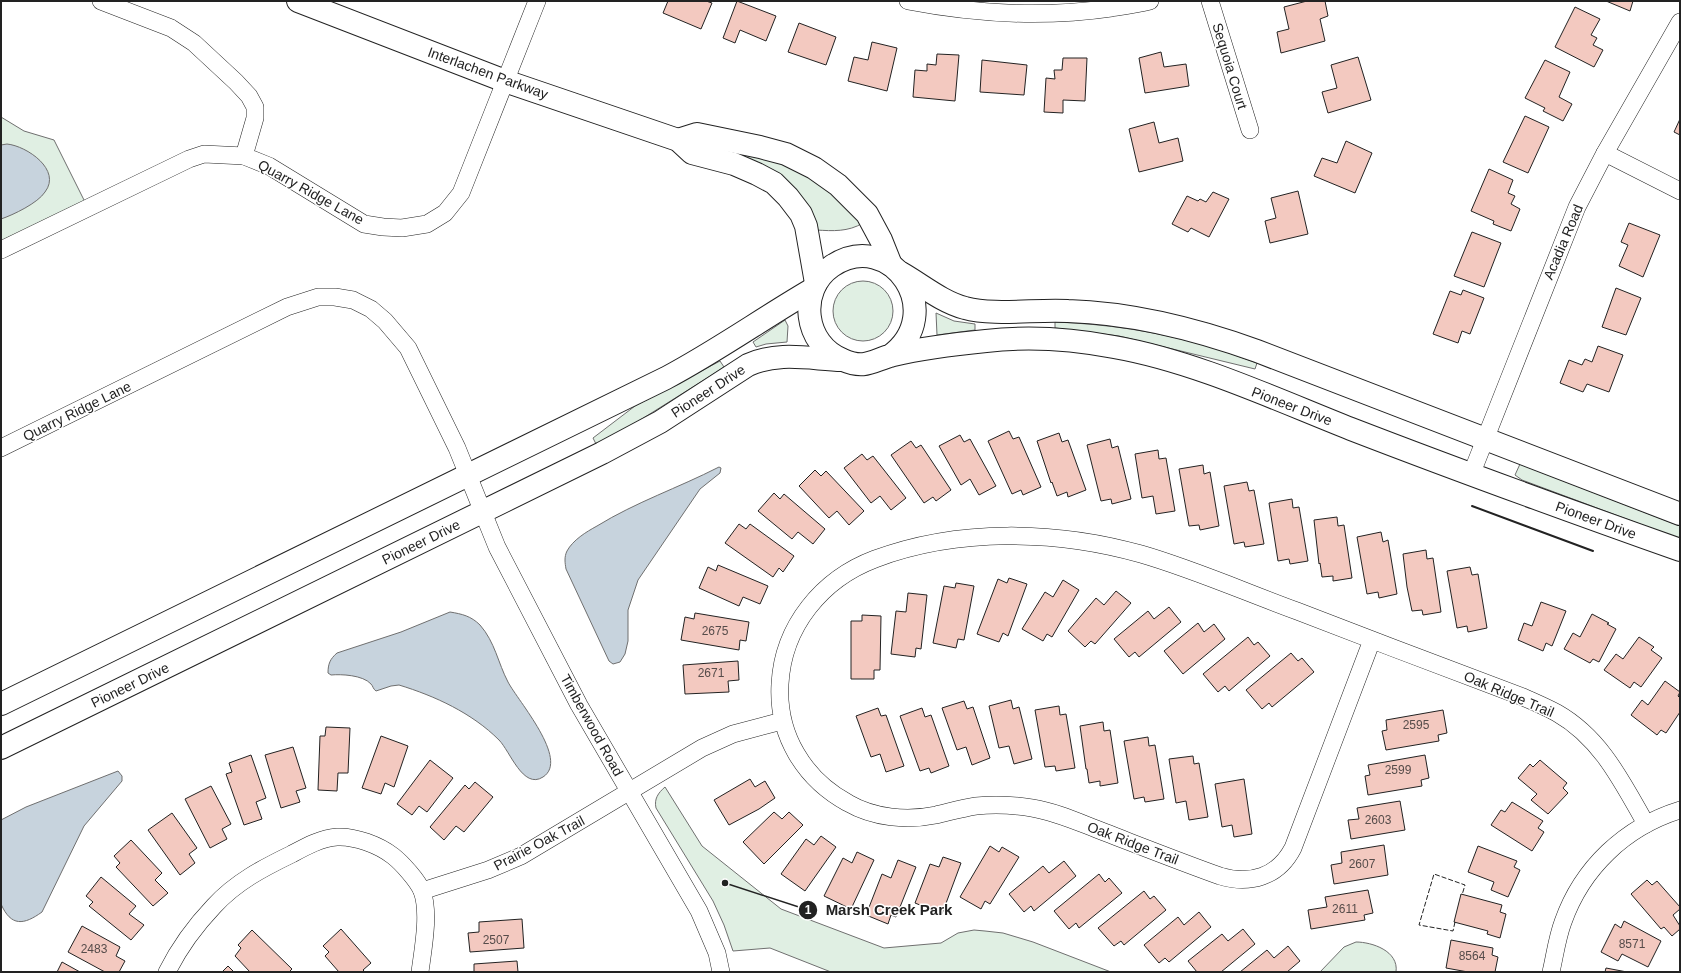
<svg xmlns="http://www.w3.org/2000/svg" width="1681" height="973" font-family="Arial,sans-serif">
<rect width="100%" height="100%" fill="#fff"/>
<g fill="#e0efe3" stroke="#6f6f6f">
<polygon points="1,117 24,131 54,140 88,208 1,250"/>
<path d="M744 152 771 158 814 176 863 223C848 232 833 231 816 230L743 159Z"/>
<circle cx="863" cy="311" r="30"/>
<polygon points="936,313 954,321 975,324 975,330 937,335"/>
<polygon points="785,320 788,326 787,342 766,344 756,347 753,342"/>
<path d="M1055 322C1106 324 1155 331 1204 345 1222 350 1240 357 1257 363L1255 369 1119 336 1055 328Z"/>
<polygon points="720,361 724,367 712,375 637,422 596,444 593,438 635,406"/>
<polygon points="1520,464 1680,526 1680,539 1522,480 1515,475"/>
<path d="M665 787 702 846 781 909 884 948 941 943 958 933 974 930 985 931 1003 933 1033 942 1111 972H831L770 948 733 951 724 925 713 901 656 808C654 799 658 793 665 787Z"/>
<path d="M1356 942C1372 942 1399 951 1396 972H1320L1344 947Z"/>
</g>
<g fill="#c7d3dd" stroke="#6f6f6f">
<path d="M7 144C27 146 62 170 45 192 38 203 13 215 1 219V145Z"/>
<path d="M719 467 721 468 720 473 700 489 638 580 628 610V641L625 654 620 662 613 664 609 661 566 569C565 563 564 557 567 551 573 540 586 532 597 526 636 502 678 488 719 467Z"/>
<path d="M450 612C462 614 471 616 480 625 495 642 498 663 508 682 518 701 570 760 543 777 523 790 510 751 499 740 472 713 435 696 399 685L391 686 376 691C373 689 373 686 371 684 363 675 341 674 331 675L328 673C328 664 330 659 337 653L401 632Z"/>
<path d="M118 771 122 776V781L84 826 42 912C24 925 11 927 1 904V820L26 807Z"/>
</g>
<g fill="#f3c9c0" stroke="#222">
<polygon points="668,1 706,1 712,3 701,29 663,13"/>
<polygon points="737,1 776,16 766,41 740,30 735,43 723,38"/>
<polygon points="1307,1 1325,1 1328,16 1320,19 1325,41 1281,53 1277,32 1289,29 1284,7"/>
<polygon points="1606,1 1633,1 1630,11"/>
<polygon points="1575,7 1600,19 1591,35 1597,38 1593,45 1603,50 1594,67 1555,47"/>
<polygon points="799,23 836,37 826,65 788,52"/>
<polygon points="872,42 897,48 887,91 848,81 854,57 868,60"/>
<polygon points="1161,52 1164,67 1186,64 1189,86 1145,93 1139,58"/>
<polygon points="937,54 959,55 955,101 913,97 915,70 927,71 927,64 936,65"/>
<polygon points="1358,57 1371,100 1328,113 1322,92 1337,88 1331,65"/>
<polygon points="1063,58 1087,58 1085,101 1063,100 1063,113 1044,112 1046,78 1055,79 1054,70 1062,70"/>
<polygon points="982,60 1027,65 1024,95 980,92"/>
<polygon points="1545,60 1570,72 1559,97 1572,104 1563,121 1543,111 1545,108 1525,98"/>
<polygon points="1525,116 1549,127 1528,173 1503,162"/>
<polygon points="1680,119 1680,135 1674,132"/>
<polygon points="1154,122 1159,143 1178,138 1183,161 1139,172 1129,129"/>
<polygon points="1346,141 1372,153 1355,193 1314,176 1322,158 1337,163"/>
<polygon points="1489,169 1513,180 1508,193 1515,196 1511,204 1520,209 1511,231 1493,224 1494,221 1471,211"/>
<polygon points="1298,191 1308,234 1270,243 1265,221 1276,218 1271,198"/>
<polygon points="1213,192 1229,199 1209,237 1191,228 1188,232 1172,224 1187,196 1198,201 1200,199 1206,202"/>
<polygon points="1629,223 1660,235 1643,277 1619,266 1628,245 1621,242"/>
<polygon points="1472,232 1501,243 1484,287 1454,276"/>
<polygon points="1616,288 1641,298 1626,335 1602,327"/>
<polygon points="1463,290 1484,298 1470,334 1462,331 1458,343 1433,334 1450,291 1461,295"/>
<polygon points="1598,346 1623,355 1609,392 1587,384 1583,392 1560,383 1569,360 1582,365 1585,359 1592,362"/>
<polygon points="1009,431 1013,439 1019,437 1041,487 1023,495 1021,490 1012,494 988,441"/>
<polygon points="1059,433 1062,442 1068,440 1086,490 1068,497 1067,492 1057,496 1052,482 1051,483 1037,441"/>
<polygon points="960,435 964,442 970,439 996,486 979,495 970,479 961,485 939,446"/>
<polygon points="1110,439 1112,448 1118,446 1131,499 1112,504 1111,499 1101,501 1087,445"/>
<polygon points="911,441 916,448 921,445 951,490 936,501 933,497 924,503 891,455"/>
<polygon points="1158,450 1159,459 1166,458 1175,511 1156,514 1153,496 1142,498 1135,454"/>
<polygon points="862,454 867,460 873,456 906,498 891,510 880,496 871,503 844,468"/>
<polygon points="1203,465 1204,474 1210,472 1219,526 1200,530 1199,525 1189,526 1179,469"/>
<polygon points="815,470 821,476 826,471 864,511 849,525 837,511 829,518 799,486"/>
<polygon points="1247,482 1249,491 1254,490 1264,544 1245,547 1244,542 1234,544 1224,486"/>
<polygon points="774,493 780,499 784,494 825,529 813,544 798,532 792,539 758,511"/>
<polygon points="1292,499 1293,508 1299,507 1308,561 1290,564 1289,559 1278,561 1269,503"/>
<polygon points="1337,517 1338,526 1344,525 1352,578 1333,581 1333,576 1322,577 1320,563 1319,564 1314,520"/>
<polygon points="739,524 746,529 750,524 794,556 783,572 779,568 773,577 725,543"/>
<polygon points="1381,532 1383,542 1388,540 1397,594 1379,598 1378,592 1367,594 1357,537"/>
<polygon points="1426,550 1427,559 1433,558 1441,612 1423,615 1422,610 1412,611 1407,587 1403,554"/>
<polygon points="718,565 768,586 760,604 743,597 739,606 699,588 708,567 716,571"/>
<polygon points="1470,567 1472,575 1478,574 1487,628 1468,632 1467,626 1457,628 1447,571"/>
<polygon points="1009,578 1027,584 1008,636 1003,633 999,642 977,634 998,579 1007,583"/>
<polygon points="1063,580 1079,590 1052,637 1047,634 1043,641 1022,629 1045,592 1053,597"/>
<polygon points="956,583 974,586 964,640 958,639 956,648 933,643 944,586 955,588"/>
<polygon points="1116,591 1131,603 1095,644 1091,641 1085,647 1068,631 1096,598 1104,605"/>
<polygon points="908,593 927,595 921,649 916,648 915,657 891,654 896,611 906,612"/>
<polygon points="1541,602 1566,611 1552,646 1546,643 1543,651 1518,640 1524,623 1532,626"/>
<polygon points="1169,607 1181,622 1139,657 1135,652 1129,657 1114,639 1148,611 1154,619"/>
<polygon points="695,613 749,622 746,641 740,640 739,650 681,640 685,617 694,619"/>
<polygon points="1592,614 1609,623 1607,624 1616,629 1599,662 1593,659 1590,663 1564,649 1573,633 1580,637"/>
<polygon points="862,615 881,616 880,670 874,670 874,679 851,679 851,621 862,621"/>
<polygon points="1198,623 1204,632 1214,624 1225,639 1183,674 1164,651"/>
<polygon points="1248,637 1254,645 1258,642 1270,656 1229,691 1225,686 1218,692 1203,674"/>
<polygon points="1639,637 1654,647 1651,650 1662,658 1641,687 1634,682 1630,688 1604,670 1616,654 1623,659"/>
<polygon points="1291,653 1298,661 1302,658 1314,672 1272,707 1269,703 1262,709 1246,690"/>
<polygon points="738,661 739,680 728,681 729,692 685,694 683,665"/>
<polygon points="1665,681 1680,692 1678,696 1680,698 1680,712 1666,733 1661,730 1657,735 1631,715 1642,700 1648,705"/>
<polygon points="1011,700 1013,709 1019,707 1032,759 1014,764 1009,746 999,748 989,706"/>
<polygon points="964,701 967,709 973,707 990,758 972,765 966,747 957,750 942,708"/>
<polygon points="1059,706 1060,715 1066,714 1075,768 1056,771 1055,766 1045,767 1035,710"/>
<polygon points="878,708 881,716 886,715 904,766 886,772 880,754 871,757 856,716"/>
<polygon points="922,708 925,717 931,715 949,766 931,773 929,768 920,771 900,716"/>
<polygon points="1443,710 1447,733 1438,735 1439,741 1386,750 1382,731 1387,730 1386,720"/>
<polygon points="1103,722 1104,731 1110,730 1118,783 1100,786 1100,781 1089,783 1087,769 1086,769 1080,726"/>
<polygon points="326,727 350,728 348,773 338,773 337,791 318,790 320,736 325,736"/>
<polygon points="381,736 408,746 394,787 385,783 381,794 362,788"/>
<polygon points="1148,737 1149,746 1155,745 1164,799 1145,802 1144,797 1134,799 1124,741"/>
<polygon points="293,747 306,788 296,791 300,802 281,808 265,755"/>
<polygon points="251,755 266,798 256,802 262,819 244,825 226,774 232,772 229,763"/>
<polygon points="1425,755 1429,778 1421,780 1422,786 1368,795 1365,776 1370,775 1368,765"/>
<polygon points="1193,756 1194,764 1199,763 1208,817 1189,820 1186,801 1176,803 1169,759"/>
<polygon points="430,760 453,778 427,812 419,806 412,815 397,804"/>
<polygon points="1540,760 1567,783 1563,788 1568,793 1548,814 1531,800 1537,794 1518,778 1530,764 1533,767"/>
<polygon points="750,779 755,787 765,781 775,798 759,809 729,825 714,800"/>
<polygon points="1244,779 1252,834 1234,837 1232,825 1222,827 1215,784"/>
<polygon points="475,782 493,797 464,832 456,826 444,840 430,827 465,785 469,789"/>
<polygon points="211,786 231,824 222,829 227,839 210,848 185,799"/>
<polygon points="1400,801 1405,830 1351,839 1348,820 1359,819 1357,808"/>
<polygon points="1512,802 1543,821 1538,828 1544,832 1532,851 1491,825 1501,810 1505,812"/>
<polygon points="774,812 782,819 789,812 803,825 764,864 743,842"/>
<polygon points="172,813 197,848 189,854 195,863 180,875 148,830"/>
<polygon points="821,836 836,847 805,891 781,874 806,839 814,845"/>
<polygon points="131,840 162,873 155,880 168,893 153,906 116,867 120,863 114,856"/>
<polygon points="1384,845 1388,875 1334,884 1331,865 1342,863 1341,852"/>
<polygon points="990,846 999,852 1002,847 1019,857 990,904 985,901 981,909 960,897"/>
<polygon points="1478,846 1517,861 1514,867 1520,870 1508,897 1491,890 1494,882 1468,872"/>
<polygon points="857,852 874,860 851,909 824,896 843,858 852,863"/>
<polygon points="943,857 961,863 942,914 915,903 930,864 939,867"/>
<polygon points="898,860 916,867 896,917 891,915 888,924 866,915 882,874 891,878"/>
<polygon points="1064,861 1076,876 1034,911 1031,906 1024,912 1009,894 1043,866 1049,873"/>
<polygon points="1099,874 1105,882 1109,878 1122,893 1079,928 1076,923 1069,929 1054,911"/>
<polygon points="101,877 136,906 129,914 144,925 131,940 89,906 93,902 86,896"/>
<polygon points="1647,880 1652,885 1657,881 1680,907 1680,909 1673,915 1680,926 1680,929 1672,936 1664,927 1661,929 1631,894"/>
<polygon points="1368,890 1373,913 1364,915 1365,920 1311,929 1308,910 1327,907 1325,897"/>
<polygon points="1144,891 1150,899 1154,896 1166,910 1124,945 1121,941 1114,946 1098,928"/>
<polygon points="1461,894 1502,905 1500,912 1506,914 1500,938 1487,934 1488,931 1454,922"/>
<polygon points="1199,912 1211,927 1169,962 1165,958 1159,963 1144,945 1178,917 1184,925"/>
<polygon points="522,919 524,948 470,952 468,933 479,932 479,922"/>
<polygon points="1624,921 1661,941 1648,967 1622,954 1618,961 1601,952 1615,924 1621,928"/>
<polygon points="82,926 120,947 116,956 125,961 119,972 105,972 68,952"/>
<polygon points="341,929 371,963 363,970 365,972 339,972 325,956 329,952 323,946"/>
<polygon points="1243,929 1255,944 1221,972 1197,972 1188,961 1222,934 1228,941"/>
<polygon points="252,930 292,969 289,972 250,972 235,956 241,948 238,945"/>
<polygon points="1451,940 1493,948 1492,955 1498,957 1495,972 1468,972 1446,968"/>
<polygon points="1288,946 1300,961 1287,972 1240,972 1267,950 1274,958"/>
<polygon points="517,961 518,972 474,972 474,964"/>
<polygon points="62,962 80,972 57,972"/>
<polygon points="228,966 234,972 222,972"/>
<polygon points="1606,968 1627,972 1605,972"/>
</g>
<g fill="none" stroke-linecap="round" stroke-linejoin="round">
<g stroke="#222" stroke-width="18">
<g id="street">
<polyline points="101,1 171,28 194,43 236,82 249,96 255,107 255,118 244,156"/>
<path d="M908 1C975 14 1043 18 1111 8 1124 6 1138 4 1150 1"/>
<polyline points="1210,1 1250,130"/>
<polyline points="1605,153 1680,191"/>
<polyline points="1,250 189,159 204,154 244,156 269,166 364,224 383,227 402,228 427,224 445,213 461,193 537,1"/>
<polyline points="1,448 287,307 318,297 335,297 353,300 371,309 385,321 408,348 457,448 497,547 579,705 699,911 717,953 721,972"/>
<polyline points="1471,475 1577,207 1605,153 1680,22"/>
<path d="M1372 640 1293 848C1278 877 1250 885 1220 876 1181 862 1143 847 1104 832 1080 823 1057 812 1032 808 1014 805 994 804 976 806 963 808 949 812 936 815 907 821 874 818 848 803 804 779 777 735 780 684 783 626 822 579 875 559 958 528 1056 530 1141 554 1193 569 1245 592 1297 611 1372 640 1448 669 1523 697 1534 702 1546 707 1557 713 1601 738 1622 782 1646 824"/>
<polyline points="422,891 488,870 521,856 702,748 733,734 782,721"/>
<path d="M167 972C179 948 195 926 214 906 236 882 263 868 292 854 305 847 321 838 337 837 355 836 379 845 393 856 402 863 418 881 422 891 430 913 423 949 420 972"/>
<path d="M1551 972C1555 955 1557 938 1563 922 1582 868 1625 827 1680 810"/>
</g>
</g>
<g stroke="#222" stroke-width="24">
<g id="secondary">
<polyline points="298,1 505,81 678,140 692,153 734,164 757,174 774,183 788,197 801,214 806,226 816,283"/>
<polyline points="678,140 697,134 760,147 786,154 814,168 838,185 867,214 881,240 891,265"/>
<path d="M901 273C922 285 942 302 965 308 993 316 1037 309 1068 311 1133 313 1196 329 1257 351L1680 514"/>
<path d="M890 356C949 313 891 227 832 266 797 290 804 345 843 360 866 370 873 360 893 355 923 348 956 344 986 341 1028 336 1072 339 1114 347 1194 361 1275 399 1351 429 1460 471 1570 511 1680 550"/>
<path d="M1 704 666 378C717 351 763 318 813 289"/>
<path d="M1 748 602 453 660 422 748 365C779 351 810 359 842 360"/>
</g>
</g>
<use href="#street" stroke="#fff" stroke-width="17"/>
<use href="#secondary" stroke="#fff" stroke-width="22"/>
<polyline stroke="#222" stroke-width="1" stroke-dasharray="5 2" stroke-linecap="butt" points="1455,922 1453,931 1419,925 1434,874 1465,885 1462,895"/>
<polyline stroke="#222" stroke-width="2" points="1472,506 1593,551"/>
</g>
<g text-anchor="middle" stroke-width="3" stroke-linejoin="round" paint-order="stroke">
<g font-size="12" fill="#564c4a">
<text x="715" y="635">2675</text>
<text x="711" y="677">2671</text>
<text x="1416" y="729">2595</text>
<text x="1398" y="774">2599</text>
<text x="1378" y="824">2603</text>
<text x="1362" y="868">2607</text>
<text x="1345" y="913">2611</text>
<text x="496" y="944">2507</text>
<text x="1632" y="948">8571</text>
<text x="94" y="953">2483</text>
<text x="1472" y="960">8564</text>
</g>
<g font-size="14" fill="#222" stroke="#fff">
<text transform="translate(1230 66) rotate(73)" y="5">Sequoia Court</text>
<text transform="translate(488 73) rotate(20)" y="5">Interlachen Parkway</text>
<text transform="translate(311 192) rotate(29)" y="5">Quarry Ridge Lane</text>
<text transform="translate(1563 242) rotate(-67)" y="5">Acadia Road</text>
<text transform="translate(708 391) rotate(-33)" y="5">Pioneer Drive</text>
<text transform="translate(1292 406) rotate(21)" y="5">Pioneer Drive</text>
<text transform="translate(77 411) rotate(-26)" y="5">Quarry Ridge Lane</text>
<text transform="translate(1596 520) rotate(20)" y="5">Pioneer Drive</text>
<text transform="translate(421 542) rotate(-26)" y="5">Pioneer Drive</text>
<text transform="translate(130 685) rotate(-26)" y="5">Pioneer Drive</text>
<text transform="translate(1509 694) rotate(23)" y="5">Oak Ridge Trail</text>
<text transform="translate(592 725) rotate(61)" y="5">Timberwood Road</text>
<text transform="translate(539 843) rotate(-28)" y="5">Prairie Oak Trail</text>
<text transform="translate(1133 843) rotate(21)" y="5">Oak Ridge Trail</text>
</g>
</g>
<path fill="none" stroke="#222" stroke-width="1.5" d="M725 883L808 910"/>
<g fill="#222" stroke="#fff" stroke-width="1.5">
<circle cx="725" cy="883" r="4"/>
<circle cx="808" cy="910" r="10"/>
</g>
<g font-size="12" text-anchor="middle" font-weight="bold" fill="#fff">
<text x="808" y="914">1</text>
</g>
<g font-size="15" text-anchor="middle" font-weight="bold" fill="#222" stroke="#fff" stroke-width="3" stroke-linejoin="round" paint-order="stroke">
<text x="889" y="915">Marsh Creek Park</text>
</g>
<rect width="1681" height="973" fill="none" stroke="#222222" stroke-width="4"/>
</svg>
